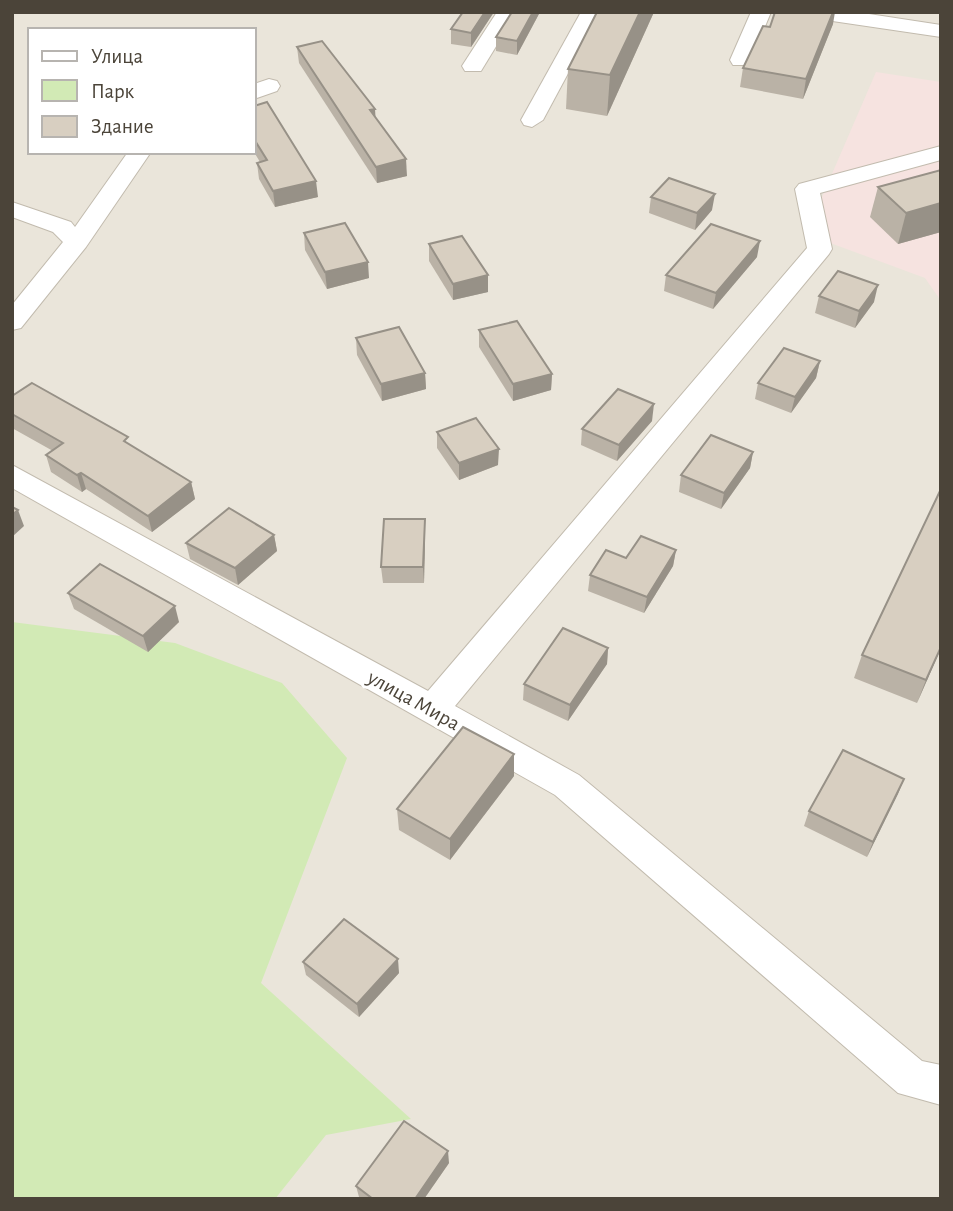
<svg xmlns="http://www.w3.org/2000/svg" width="953" height="1211" font-family="'Alegreya Sans',sans-serif">
<rect width="100%" height="100%" fill="#f6f3ec"/>
<path fill="#eae5da" fill-rule="evenodd" d="M12 12H941V1199H12ZM30 30H254V152H30Z"/>
<polygon fill="#f6e3e0" points="876,72 941,82 941,301 925,278 806,234"/>
<polygon fill="#d2eab5" points="12,622 175,643 282,683 347,758 261,983 411,1119 326,1135 275,1199 12,1199"/>
<g fill="none" stroke-linecap="round" stroke-linejoin="round">
<g stroke="#c2bbae" stroke-width="2">
<g id="minor">
<polygon points="497,12 517,12 481,71 465,71 462,66"/>
<polygon points="581,12 601,12 543,120 532,127 524,125 521,120"/>
<polygon points="751,12 771,12 749,65 733,65 730,60"/>
<polygon points="802,12 856,12 941,25 941,37 812,18"/>
<polygon points="269,79 277,81 280,86 277,91 254,99 254,84"/>
<polygon points="941,146 941,160 820,193 832,249 829,254 455,706 579,775 922,1061 941,1065 941,1105 898,1093 555,795 12,488 12,465 428,691 807,248 795,189 799,184"/>
<polygon points="128,152 151,152 86,247 21,328 12,330 12,305 63,242 53,232 12,217 12,202 71,222 75,227"/>
</g>
</g>
<use href="#minor" fill="#fff" fill-rule="evenodd"/>
</g>
<g fill="#bab2a6">
<polygon points="463,12 494,12 471,47 451,44 451,29"/>
<polygon points="540,12 517,55 496,51 496,37"/>
<polygon points="597,12 654,12 607,116 566,109 568,69"/>
<polygon points="833,24 803,99 740,87 743,68 770,27"/>
<polygon points="297,47 407,176 377,183 299,63"/>
<polygon points="254,106 318,197 275,207 259,179 257,163 260,162 254,152"/>
<polygon points="941,170 941,232 898,244 870,217 878,187"/>
<polygon points="651,197 712,210 695,230 649,213"/>
<polygon points="304,233 369,278 327,289 305,250"/>
<polygon points="429,244 488,275 488,292 453,300 429,261"/>
<polygon points="757,257 713,309 664,291 666,275"/>
<polygon points="819,296 874,302 855,328 815,313"/>
<polygon points="479,330 552,374 551,390 513,401 479,347"/>
<polygon points="356,338 425,373 426,389 382,401 357,355"/>
<polygon points="820,361 816,378 791,413 755,399 758,383"/>
<polygon points="12,396 130,445 191,482 195,499 152,532 86,489 82,492 51,472 46,455 53,451 12,428"/>
<polygon points="652,421 617,461 581,445 582,429"/>
<polygon points="437,432 498,465 459,480 437,448"/>
<polygon points="753,452 750,468 721,509 679,492 681,475"/>
<polygon points="274,535 277,551 238,585 190,559 186,543"/>
<polygon points="425,536 424,583 383,583 381,567"/>
<polygon points="676,550 673,566 644,613 588,591 590,575 626,558"/>
<polygon points="68,593 179,622 148,652 74,609"/>
<polygon points="608,648 607,664 568,721 523,700 524,684"/>
<polygon points="941,648 917,703 854,678 862,655"/>
<polygon points="514,776 450,860 399,830 397,809"/>
<polygon points="904,779 867,857 804,826 809,811"/>
<polygon points="303,962 399,973 359,1017 306,975"/>
<polygon points="449,1163 424,1199 360,1199 359,1197 356,1186"/>
</g>
<g fill="#979187">
<polygon points="485,12 494,12 471,47 471,33"/>
<polygon points="533,12 540,12 517,55 517,41"/>
<polygon points="640,12 654,12 607,116 610,75"/>
<polygon points="833,12 835,12 833,24 803,99 806,79"/>
<polygon points="375,109 376,125 370,110"/>
<polygon points="406,159 407,176 377,183 376,167"/>
<polygon points="316,181 318,197 275,207 273,191"/>
<polygon points="715,194 712,210 695,230 697,213"/>
<polygon points="941,203 941,232 898,244 906,213"/>
<polygon points="760,241 757,257 713,309 716,293"/>
<polygon points="368,262 369,278 327,289 325,272"/>
<polygon points="488,275 488,292 453,300 453,284"/>
<polygon points="878,285 874,302 855,328 859,311"/>
<polygon points="820,361 816,378 791,413 795,397"/>
<polygon points="425,373 426,389 382,401 381,384"/>
<polygon points="552,374 551,390 513,401 513,384"/>
<polygon points="654,404 652,421 617,461 619,445"/>
<polygon points="499,449 498,465 459,480 459,463"/>
<polygon points="753,452 750,468 721,509 724,493"/>
<polygon points="81,473 86,489 82,492 77,475"/>
<polygon points="191,482 195,499 152,532 148,516"/>
<polygon points="18,510 24,526 12,537 12,515"/>
<polygon points="425,519 425,536 424,583 423,567"/>
<polygon points="274,535 277,551 238,585 235,568"/>
<polygon points="676,550 673,566 644,613 647,597"/>
<polygon points="175,606 179,622 148,652 143,636"/>
<polygon points="941,647 941,648 917,703 926,680"/>
<polygon points="608,648 607,664 568,721 570,705"/>
<polygon points="514,754 514,776 450,860 450,839"/>
<polygon points="904,779 898,794 867,857 873,842"/>
<polygon points="398,959 399,973 359,1017 357,1004"/>
<polygon points="448,1151 449,1163 424,1199 415,1199"/>
</g>
<g fill="#d8cfc1" stroke="#979187" stroke-width="2">
<polygon points="463,12 485,12 471,33 451,29"/>
<polygon points="512,12 533,12 517,41 496,37"/>
<polygon points="597,12 640,12 610,75 568,69"/>
<polygon points="775,12 833,12 806,79 743,68 763,26 770,27"/>
<polygon points="322,41 375,109 370,110 406,159 376,167 297,47"/>
<polygon points="267,102 316,181 273,191 257,163 267,160 254,139 254,106"/>
<polygon points="941,170 941,203 906,213 878,187"/>
<polygon points="669,178 715,194 697,213 651,197"/>
<polygon points="345,223 368,262 325,272 304,233"/>
<polygon points="711,224 760,241 716,293 666,275"/>
<polygon points="462,236 488,275 453,284 429,244"/>
<polygon points="838,271 878,285 859,311 819,296"/>
<polygon points="517,321 552,374 513,384 479,330"/>
<polygon points="399,327 425,373 381,384 356,338"/>
<polygon points="784,348 820,361 795,397 758,383"/>
<polygon points="32,383 128,437 124,441 191,482 148,516 81,473 77,475 46,455 63,443 12,414 12,396"/>
<polygon points="618,389 654,404 619,445 582,429"/>
<polygon points="476,418 499,449 459,463 437,432"/>
<polygon points="711,435 753,452 724,493 681,475"/>
<polygon points="940,491 941,647 926,680 862,655"/>
<polygon points="12,507 18,510 12,515"/>
<polygon points="229,508 274,535 235,568 186,543"/>
<polygon points="384,519 425,519 423,567 381,567"/>
<polygon points="641,536 676,550 647,597 590,575 606,550 626,558"/>
<polygon points="100,564 175,606 143,636 68,593"/>
<polygon points="563,628 608,648 570,705 524,684"/>
<polygon points="463,727 514,754 450,839 397,809"/>
<polygon points="843,750 904,779 873,842 809,811"/>
<polygon points="344,919 398,959 357,1004 303,962"/>
<polygon points="404,1121 448,1151 415,1199 373,1199 356,1186"/>
</g>
<g text-anchor="middle" stroke-width="6" stroke-linejoin="round" paint-order="stroke">
<g font-size="21" fill="#4b4439" stroke="#fff">
<text transform="translate(414 700) rotate(29)" y="7">улица Мира</text>
</g>
</g>
<rect width="953" height="1211" fill="none" stroke="#4b4439" stroke-width="28"/>
<rect x="28" y="28" width="228" height="126" fill="#ffffff" stroke="#b7b4b0" stroke-width="2"/>
<rect x="42" y="51" width="35" height="10" fill="#ffffff" stroke="#b7b4b0" stroke-width="2"/>
<text x="91" y="63" font-size="21" fill="#4b4439">Улица</text>
<rect x="42" y="80" width="35" height="21" fill="#d2eab5" stroke="#b7b4b0" stroke-width="2"/>
<text x="91" y="98" font-size="21" fill="#4b4439">Парк</text>
<rect x="42" y="116" width="35" height="21" fill="#d8cfc1" stroke="#b7b4b0" stroke-width="2"/>
<text x="91" y="133" font-size="21" fill="#4b4439">Здание</text>
</svg>
